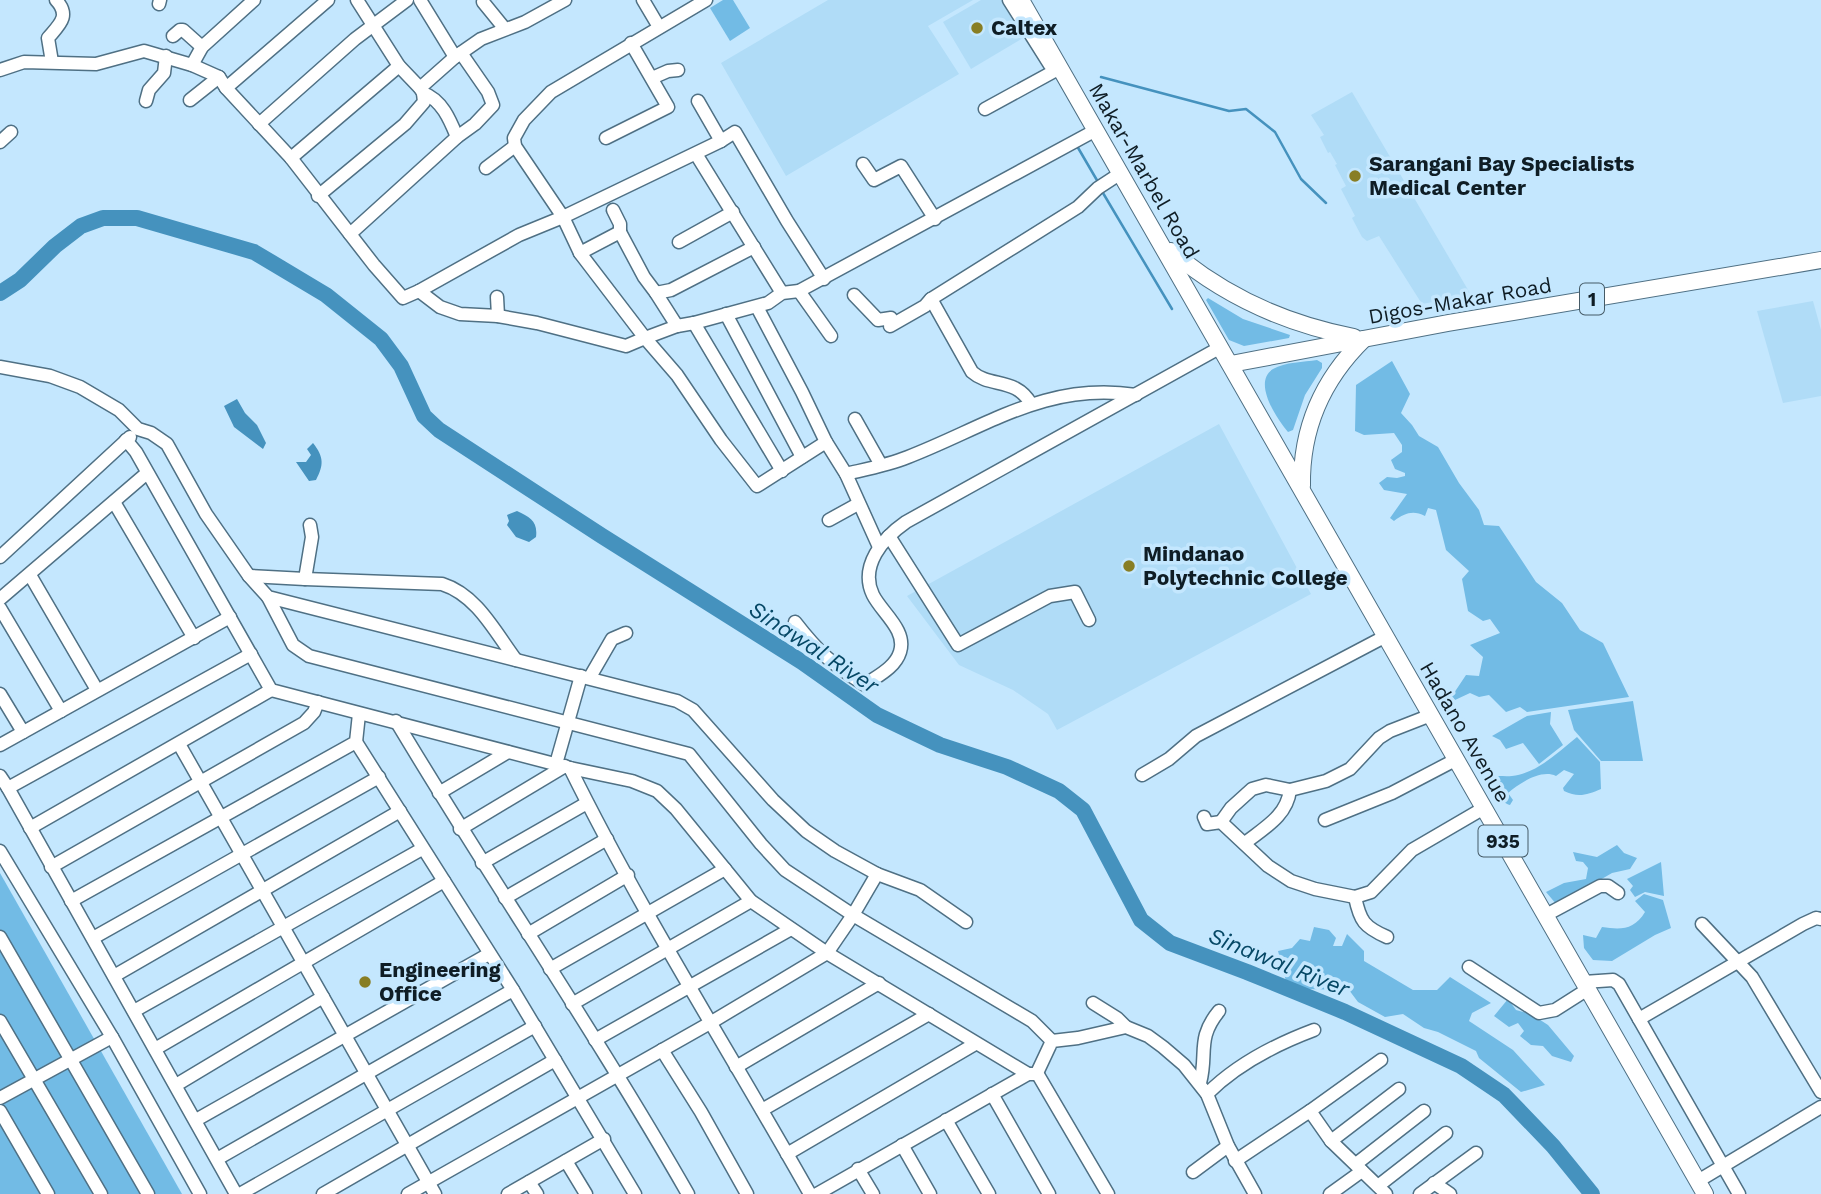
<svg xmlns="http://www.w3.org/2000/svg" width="1821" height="1194" font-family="'Work Sans',sans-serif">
<rect width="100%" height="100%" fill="#c4e7fe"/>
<g fill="#b0dcf7">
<polygon points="828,0 973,0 928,26 959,74 786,176 721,63"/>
<polygon points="981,0 1001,0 1023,38 971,69 943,22"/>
<polygon points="1352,92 1471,295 1422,304 1379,236 1367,241 1362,237 1352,218 1355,216 1341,189 1346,186 1335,165 1337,164 1330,152 1328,153 1320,137 1324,135 1311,115"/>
<polygon points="1813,301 1821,330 1821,396 1783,403 1757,311"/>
<polygon points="1219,424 1311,594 1057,730 1048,714 1013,690 959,665 907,596"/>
</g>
<g fill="#72bbe5">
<polygon points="723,0 733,0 750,28 730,41 710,8"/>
<polygon points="1208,298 1243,319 1290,335 1289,338 1244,346 1229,340 1206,300"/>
<path d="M1317 360 1322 363V368L1305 395 1293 430 1288 432C1277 419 1252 382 1273 369 1285 362 1304 362 1317 360Z"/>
<path d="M1392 361 1410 394 1401 413 1412 425 1419 436 1438 447 1459 483 1479 510 1484 525 1499 526 1536 582 1562 603 1580 630 1603 643 1629 697 1527 712 1520 707 1506 712 1489 695 1479 697 1470 693 1455 700 1452 696 1466 675 1479 676 1483 657 1470 645 1500 633 1490 619 1483 621 1468 611 1462 579 1469 571 1446 550 1436 510 1428 508 1425 516C1413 510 1405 513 1394 521L1390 518 1407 494 1384 490 1379 483 1387 477 1397 478 1405 476V473L1395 469 1391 460 1402 452V445L1394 433 1364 435 1355 431 1356 385Z"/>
<polygon points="1633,701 1643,761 1601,761 1574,730 1568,710"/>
<polygon points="1551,712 1550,724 1563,745 1539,764 1523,743 1506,749 1500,740 1492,736 1527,716"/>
<path d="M1577 737 1600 762 1601 789C1587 795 1578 798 1564 791L1563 788 1574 774 1564 770 1556 776C1541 769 1520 783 1508 793L1513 800 1510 805C1500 802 1489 788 1490 777 1498 775 1504 777 1512 776 1538 773 1558 752 1577 737Z"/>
<polygon points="1617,845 1624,853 1637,858 1630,869 1612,873 1557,905 1546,892 1564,883 1586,879 1588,868 1583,862 1576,861 1573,852 1597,857"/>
<polygon points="1661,862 1664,896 1645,892 1635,897 1630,890 1633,886 1627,879"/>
<polygon points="0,873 182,1194 0,1194"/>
<path d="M1644 894 1663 900 1671 928 1655 935 1612 961 1593 960 1584 948 1583 935 1596 938 1602 927C1621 930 1634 930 1645 912L1635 901Z"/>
<polygon points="1314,927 1329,930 1336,938 1333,946 1342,946 1347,934 1364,951 1364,961 1413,990 1437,990 1450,977 1491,1003 1472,1013 1469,1021 1513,1050 1545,1085 1521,1092 1479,1058 1476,1051 1438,1032 1424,1028 1403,1014 1385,1017 1358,1002 1349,990 1305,989 1286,981 1278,951 1292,948 1300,939 1310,941"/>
<polygon points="1508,999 1516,1010 1531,1014 1548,1025 1574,1056 1571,1062 1552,1056 1543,1046 1531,1045 1520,1036 1524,1031 1518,1023 1509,1027 1494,1016"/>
</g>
<g fill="#4592be">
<polygon points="237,399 245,413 257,425 266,443 263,449 234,427 224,406"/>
<path d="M313 443C324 457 324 465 316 480L309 481 296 462H306L311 455 307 449Z"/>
<path d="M517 511C530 517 538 521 536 537L529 542 516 537 507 525 509 521 507 515Z"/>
</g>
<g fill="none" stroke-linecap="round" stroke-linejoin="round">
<g stroke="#4592be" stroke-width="2.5">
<polyline points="1101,77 1229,111 1246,109 1275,132 1301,179 1326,203"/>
<polyline points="1077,146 1098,182"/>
<polyline points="1103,193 1172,309"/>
</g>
<polyline stroke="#4592be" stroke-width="16" points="0,293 20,280 55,246 81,226 103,218 137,218 254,252 326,295 381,339 401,366 424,416 439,430 602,536 802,662 877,715 940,745 1007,767 1059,791 1083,810 1141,920 1170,943 1247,972 1345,1012 1461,1066 1504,1095 1553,1146 1592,1194"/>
<g stroke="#4f7084" stroke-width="15">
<g id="minor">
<polyline points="420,0 455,57"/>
<polyline points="643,0 659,27"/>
<polyline points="706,0 551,92 524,120 514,138 515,146 563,217 580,253 645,338 677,326 694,323 768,303 782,293 799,291 1096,130"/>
<polyline points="1009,0 1050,65"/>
<polyline points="483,2 505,29"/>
<polyline points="159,4 160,0"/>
<polyline points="173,36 180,30 183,30 202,47"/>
<path d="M52 62 48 38C59 25 71 16 56 0"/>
<polyline points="192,65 202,47 254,0"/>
<polyline points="0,70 24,62 96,64 144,51 192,65 219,77 226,88 328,0"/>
<polyline points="652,78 668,71 678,70"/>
<polyline points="226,88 291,158 374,265 403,298 419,291 519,235 563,217 721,141 735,132 787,221 824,279"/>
<polyline points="420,88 455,57 481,39 525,22 565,0"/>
<path d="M423 93C442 100 450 120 457 137"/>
<polyline points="190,100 219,77"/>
<polyline points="146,101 149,90 164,73 166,56"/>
<polyline points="698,101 721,141"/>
<polyline points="985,109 1060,68"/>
<polyline points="259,124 355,39 407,0"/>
<polyline points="606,138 668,107 631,43"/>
<polyline points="0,142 11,132"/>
<polyline points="696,154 782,293"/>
<polyline points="291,158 399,66"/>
<polyline points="863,164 874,180 901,166 935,219"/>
<polyline points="486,168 515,146"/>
<polyline points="318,196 405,124 424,102 423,93 420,88 399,66 357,0"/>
<polyline points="613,210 620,224 620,232"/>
<polyline points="350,234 457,137 475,124 493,105 488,92 461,53"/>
<polyline points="679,242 733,212"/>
<polyline points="580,253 620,232 644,277 656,293 671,290 754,247"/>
<polyline points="419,291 440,307 460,314 498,316 537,323 626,346 645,338 677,375 721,440 757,486 826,442"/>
<polyline points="799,291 831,336"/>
<polyline points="656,293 677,326"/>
<polyline points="854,295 878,320 891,318 890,326 925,306 931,299"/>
<polyline points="497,297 498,316"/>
<polyline points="757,307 802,392 826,442 846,474 879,547"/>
<polyline points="726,314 802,457"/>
<polyline points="694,323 782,471"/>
<polyline points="0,367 50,376 80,387 119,410 138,429 151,433 167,444 206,514 249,576 268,597 677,701 693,710 773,800 806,831 835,851 877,874 920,890 966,922"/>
<path d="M1031 404C1016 377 990 388 972 372L931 299 1078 207 1098 188 1121 173"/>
<polyline points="855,419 881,465"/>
<polyline points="126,440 136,452 271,690 570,768 632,781 657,791 676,809 751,901 827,953 1028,1074"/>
<path d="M846 474C867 469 888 465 908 457 986 427 1047 381 1136 395"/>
<polyline points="114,502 194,638"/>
<polyline points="829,520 858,504"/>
<polyline points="889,536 958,645 1050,596 1075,592 1089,620"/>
<polyline points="0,557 130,437"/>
<polyline points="30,575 97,690"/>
<polyline points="249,576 305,579 312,537 310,525"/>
<path d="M305 579 442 584C477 595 495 632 516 660"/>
<polyline points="268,597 293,645 309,656 689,754 761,844 785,870 853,915 1032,1021 1052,1041"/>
<polyline points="0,599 147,473"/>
<polyline points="0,608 61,711"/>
<path d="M795 622C819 653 832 664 865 685 877 676 895 668 900 652 907 630 882 613 873 595 859 566 883 538 906 522L1221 347"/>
<polyline points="590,677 612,639 626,633"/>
<polyline points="0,694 23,732"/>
<path d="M396 721C491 880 596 1033 688 1194"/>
<polyline points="356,742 513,990 635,1194"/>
<polyline points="179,744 435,1194"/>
<polyline points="0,745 230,617"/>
<polyline points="556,764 581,676"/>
<path d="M570 768C642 914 730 1052 810 1194"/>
<polyline points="1142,775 1169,759 1196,736 1386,636"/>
<polyline points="0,776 8,788 251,654"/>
<polyline points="8,788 236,1194"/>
<polyline points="439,793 508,752"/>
<polyline points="1204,817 1207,824 1221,822 1268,866 1291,881 1315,889 1355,897 1371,892 1412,850 1484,808"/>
<polyline points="1325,820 1392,793 1457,759"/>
<polyline points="1221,822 1231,808 1252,789 1266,785 1290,790 1326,781 1350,769 1379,738 1390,731 1431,715"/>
<polyline points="30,828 271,690"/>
<polyline points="460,829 565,766"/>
<path d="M1245 843C1264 828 1287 816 1290 790"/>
<polyline points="0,851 112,1037 200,1194"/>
<polyline points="482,863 587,803"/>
<polyline points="51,867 304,723 314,712 318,702"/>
<path d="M1355 897C1360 921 1364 927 1387 937"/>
<polyline points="505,898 607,839"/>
<polyline points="71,901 356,742 359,714"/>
<polyline points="1546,915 1600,886 1608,886 1618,893"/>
<polyline points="1702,924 1752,977 1821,1092"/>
<polyline points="528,934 628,875"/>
<polyline points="0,937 148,1194"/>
<polyline points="93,938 379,777"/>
<polyline points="1469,967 1539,1013 1555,1010 1588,989"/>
<polyline points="550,969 725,869"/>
<polyline points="114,976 400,811"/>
<polyline points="1584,982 1613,980 1619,984 1739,1194"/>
<polyline points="1093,1003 1117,1018 1126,1027"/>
<polyline points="572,1004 751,901"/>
<polyline points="134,1011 422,849"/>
<polyline points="1639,1019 1803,924 1816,918 1821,919"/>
<polyline points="0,1021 101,1194"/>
<polyline points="595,1040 791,929"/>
<polyline points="155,1049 444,881"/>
<polyline points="662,1050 701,1112 747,1194"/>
<polyline points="736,1067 879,983"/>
<polyline points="1037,1073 1052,1041 1078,1038 1126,1027 1148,1036 1163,1047 1184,1065 1207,1094 1228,1146 1255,1194"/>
<polyline points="1037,1073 1108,1194"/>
<path d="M1200 1083C1208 1053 1196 1039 1219 1011"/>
<polyline points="176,1085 323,997"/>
<polyline points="992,1094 1049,1194"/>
<path d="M1207 1094C1237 1064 1274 1045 1314 1030"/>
<polyline points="0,1098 112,1037"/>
<polyline points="762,1110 929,1014"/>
<polyline points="0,1111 48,1194"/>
<polyline points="1310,1111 1381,1060"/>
<polyline points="196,1120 489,954"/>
<polyline points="946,1120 989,1194"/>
<polyline points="1331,1141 1399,1089"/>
<polyline points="902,1145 930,1194"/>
<polyline points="787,1154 975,1044"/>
<polyline points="217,1159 513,990"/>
<polyline points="566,1161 586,1194"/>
<polyline points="1235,1161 1310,1111 1331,1141 1386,1194"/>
<polyline points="1356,1164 1424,1111"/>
<polyline points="858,1169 873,1194"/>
<polyline points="1193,1172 1228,1146"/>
<polyline points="1698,1181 1821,1107"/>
<polyline points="529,1182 537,1194"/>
<polyline points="1434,1183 1450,1194"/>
<polyline points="1378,1186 1446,1133"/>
<polyline points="240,1194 535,1026"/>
<polyline points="323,1194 555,1060"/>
<polyline points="408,1194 710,1023 827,953 853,915 877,874"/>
<polyline points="508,1194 604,1139"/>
<polyline points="817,1194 1028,1074 1034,1074"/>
<polyline points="1330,1194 1362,1171"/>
<polyline points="1420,1194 1476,1153"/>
</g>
</g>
<g stroke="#4f7084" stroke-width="18">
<g id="major">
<polyline points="1021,0 1705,1194"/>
<path d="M1171 251C1224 296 1286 324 1354 337"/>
<polyline points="1231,364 1448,323 1821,260"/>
<path d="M1302 486C1301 428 1322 380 1364 339"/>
</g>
</g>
<use href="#minor" stroke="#fff" stroke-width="12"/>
<use href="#major" stroke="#fff" stroke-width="16"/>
</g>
<g fill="#887e24" stroke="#c4e7fe" stroke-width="2.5">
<circle cx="977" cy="28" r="7"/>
<circle cx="1355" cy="176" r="7"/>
<circle cx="1129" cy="566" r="7"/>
<circle cx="365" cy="982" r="7"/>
</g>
<g text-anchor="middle" stroke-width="7" stroke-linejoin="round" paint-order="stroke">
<g fill="#c4e7fe" stroke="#455a66" stroke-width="2">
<rect x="1580" y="283.5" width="24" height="31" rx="5"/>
<rect x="1478.5" y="825.5" width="49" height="31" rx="5"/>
</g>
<g font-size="19" font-weight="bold" fill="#0f1d25">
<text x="1592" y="306">1</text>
<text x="1503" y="848">935</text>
</g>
<g font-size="21" font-weight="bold" fill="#0f1d25" stroke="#c4e7fe" text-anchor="start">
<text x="991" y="35">Caltex</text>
<text x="1369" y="171">Sarangani Bay Specialists<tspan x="1369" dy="24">Medical Center</tspan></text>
<text x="1143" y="561">Mindanao<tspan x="1143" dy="24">Polytechnic College</tspan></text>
<text x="379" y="977">Engineering<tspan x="379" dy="24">Office</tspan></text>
</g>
<g font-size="21" fill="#0f1d25" stroke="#c4e7fe">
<text transform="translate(1144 171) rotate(60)" y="7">Makar-Marbel Road</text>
<text transform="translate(1460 301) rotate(-10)" y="7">Digos-Makar Road</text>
<text transform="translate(1465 732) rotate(60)" y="7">Hadano Avenue</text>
</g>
<g font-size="23" font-style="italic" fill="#064866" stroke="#c4e7fe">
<text transform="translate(814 647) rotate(33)" y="8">Sinawal River</text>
<text transform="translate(1279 962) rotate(22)" y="8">Sinawal River</text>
</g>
</g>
</svg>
